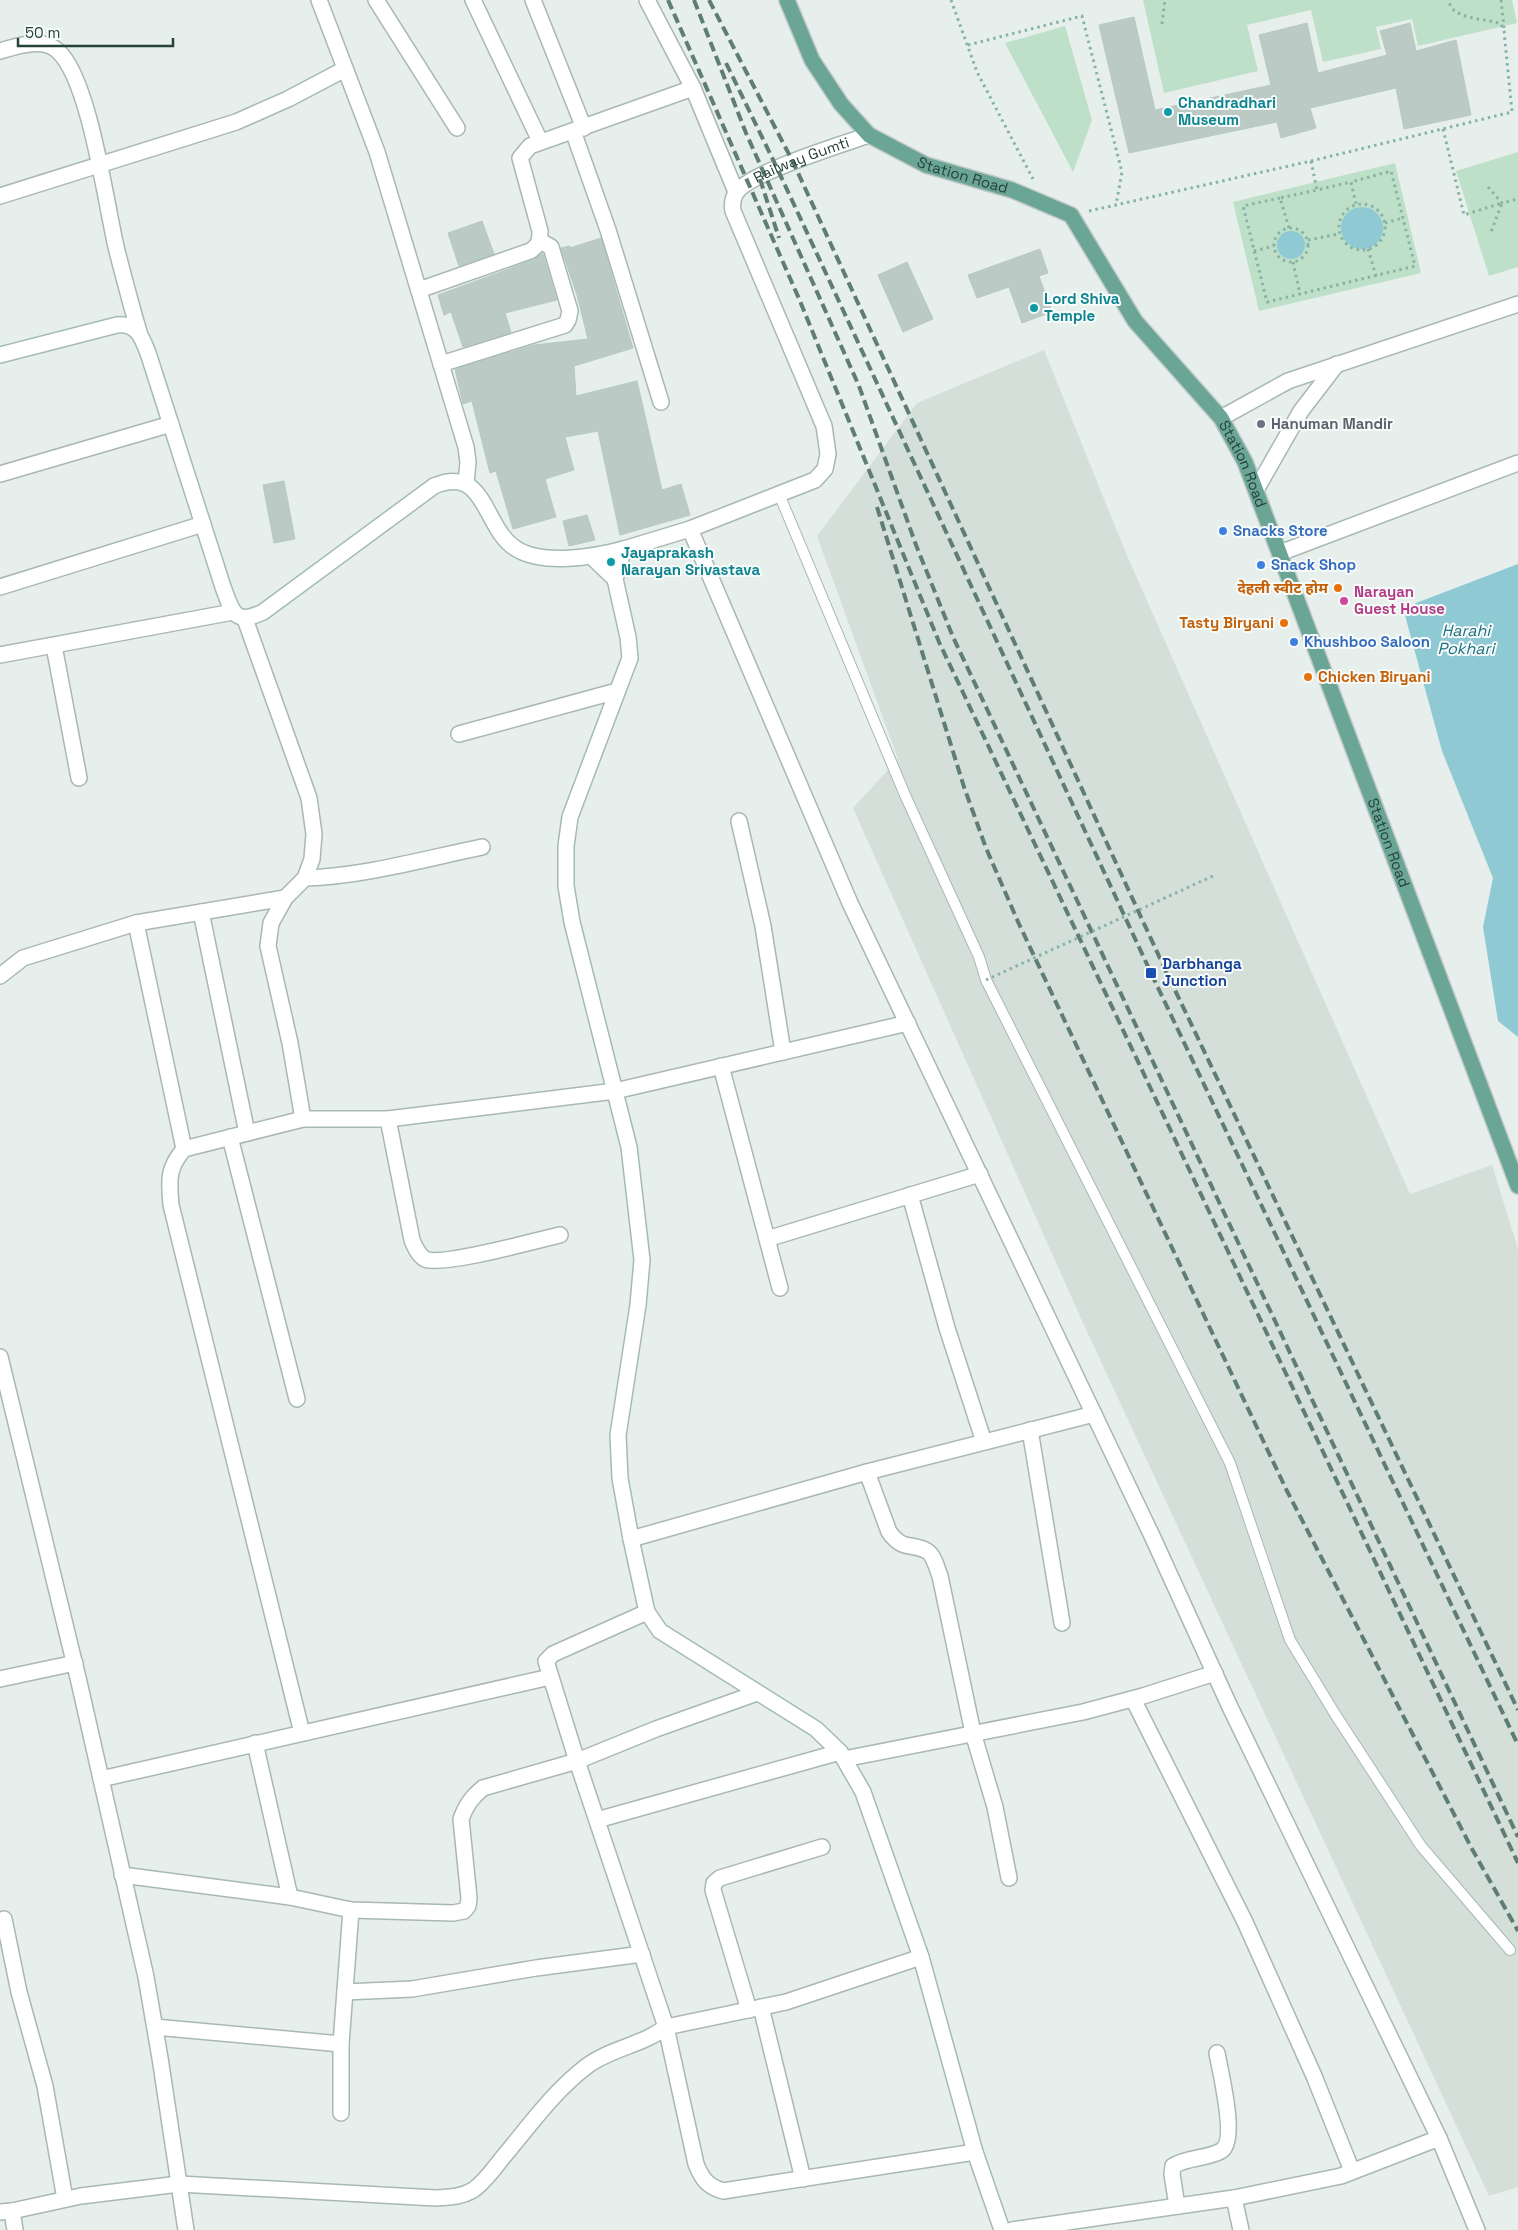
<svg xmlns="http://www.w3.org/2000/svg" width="1518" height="2230" font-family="'Space Grotesk','Noto Sans Devanagari',sans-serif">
<rect width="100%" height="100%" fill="#e6efeb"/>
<polygon fill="#d4dfda" points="1044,350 1125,551 1410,1194 1492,1165 1518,1249 1518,2187 1489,2196 1083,1323 853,808 898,759 817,536 917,403"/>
<g fill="#bfe0c8">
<polygon points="1143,0 1512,0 1517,23 1418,46 1412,19 1376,27 1381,49 1323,62 1311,10 1247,25 1258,71 1164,93"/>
<polygon points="1065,26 1092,120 1073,172 1005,43"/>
<polygon points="1518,152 1518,267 1489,276 1456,171"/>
<polygon points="1395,163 1421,273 1259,311 1233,202"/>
</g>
<g fill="#8ec9d4">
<circle cx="1362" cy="228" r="21"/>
<circle cx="1291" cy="245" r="14"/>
<polygon points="1518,564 1518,1037 1498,1021 1483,927 1493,878 1442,751 1403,608"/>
</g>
<g fill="#bbcac4" stroke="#b8c9c2">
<polygon points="1134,17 1155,110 1271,85 1259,35 1307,23 1318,73 1387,55 1380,31 1410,23 1416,51 1456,40 1471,115 1404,129 1396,88 1310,108 1316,128 1281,138 1277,122 1129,153 1099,25"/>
<polygon points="482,221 494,254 459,266 448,233"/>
<polygon points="601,238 633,348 574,366 576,396 637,381 662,490 681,484 690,515 620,535 598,431 565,437 574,470 545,479 556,517 513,529 496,471 490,473 472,401 463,404 455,369 534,345 588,339 577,295 561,248 570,246 570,248"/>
<polygon points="1040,249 1048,273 1039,276 1052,312 1022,323 1009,287 977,298 968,275"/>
<polygon points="541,254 543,254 557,300 505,313 511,332 463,347 451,312 444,315 438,295 533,260"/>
<polygon points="907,262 933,319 903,332 878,275"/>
<polygon points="284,481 295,539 274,543 263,485"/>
<polygon points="587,515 595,540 569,546 563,521"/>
</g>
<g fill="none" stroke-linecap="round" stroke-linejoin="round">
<g stroke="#a8b8b2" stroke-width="12">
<polyline id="service" points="779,494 905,795 979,957 986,980 1230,1463 1290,1640 1335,1714 1421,1846 1510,1950"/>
</g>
<g stroke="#a8b8b2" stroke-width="18">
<g id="minor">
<polyline points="319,0 377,152 466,447 468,462 466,483"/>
<polyline points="376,0 457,128"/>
<polyline points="473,0 540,141"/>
<polyline points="533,0 584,128"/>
<polyline points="647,0 693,88 736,192"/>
<path d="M0 51C17 46 43 37 58 51 90 80 106 206 117 251 124 278 131 305 139 332"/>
<polyline points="573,131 608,230 661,402"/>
<polyline points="0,196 236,122 288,99 345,69"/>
<path d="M419 290 530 251C539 245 540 241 540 231L520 158 530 146 693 88"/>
<polyline points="441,364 565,325 568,320 570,311 551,247 540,241"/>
<polyline points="0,474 171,424"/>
<polyline points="690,529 850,903 1153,1538 1230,1707 1439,2138 1477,2230"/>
<path id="s1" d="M624 549 690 529 815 480 825 469 828 454 824 426 733 211C732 205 732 199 736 193 748 173 843 144 869 135"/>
<polyline points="1280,553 1518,463"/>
<polyline points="0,587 203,524"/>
<polyline points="245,619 309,798 314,834 312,859 305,878 285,898 271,923 268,946 290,1043 303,1119"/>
<polyline points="54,646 79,778"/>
<polyline points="0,655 233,612"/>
<polyline points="459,734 617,691"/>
<polyline points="739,821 763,926 783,1052"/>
<path d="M305 878C365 876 424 859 482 847"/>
<polyline points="201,912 247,1133"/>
<polyline points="136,923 184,1149"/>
<polyline points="0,976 23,958 136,923 285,898"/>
<polyline points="721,1066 780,1288"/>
<path d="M388 1119 412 1240C415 1247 418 1255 425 1259 441 1267 538 1240 560 1235"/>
<polyline points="230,1137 297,1399"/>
<polyline points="910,1195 947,1328 984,1442"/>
<polyline points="767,1239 980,1174"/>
<polyline points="0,1357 79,1682 146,1977 160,2058 186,2230"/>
<polyline points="1030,1430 1062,1623"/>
<path d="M867 1472 889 1532C904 1552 911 1542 927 1551 934 1555 937 1569 940 1576L973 1733 995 1807 1009 1878"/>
<polyline points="631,1539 867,1472 1094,1414"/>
<polyline points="0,1679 75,1663"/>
<polyline points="1133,1699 1245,1922 1314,2076 1352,2171"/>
<path d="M302 1733 171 1205C169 1181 167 1169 184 1149L303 1119H388L615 1091 908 1023"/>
<polyline points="255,1743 290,1897"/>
<polyline points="844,1759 1083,1712 1143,1696 1215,1673"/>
<polyline points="101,1779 550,1677"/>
<polyline points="597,1820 840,1752"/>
<path d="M122 1875 290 1897 351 1910 453 1913 464 1911 468 1906 469 1898 461 1819C466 1805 472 1797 483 1788L577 1761 656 1729 757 1693"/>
<polyline points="4,1919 19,1992 45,2086 65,2199"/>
<path d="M921 1957 786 2002 666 2027 696 2164C702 2179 707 2186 723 2191L975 2152"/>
<polyline points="345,1992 412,1989 536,1968 642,1954"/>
<polyline points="761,2007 803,2179"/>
<polyline points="749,2010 713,1890 714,1883 720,1878 822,1847"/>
<polyline points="155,2027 341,2044"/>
<polyline points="341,2113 341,2044 351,1910"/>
<polyline points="1234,2198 1241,2230"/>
<path d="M1177 2206 1172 2174 1173 2166C1188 2157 1206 2159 1221 2151 1238 2141 1220 2071 1217 2053"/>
<polyline points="12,2211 15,2230"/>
<path d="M0 2212 12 2211 81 2196 179 2184 436 2198C448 2197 462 2197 473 2190 485 2182 495 2167 504 2156 530 2125 555 2090 587 2066 611 2048 643 2045 666 2027L577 1761 546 1661 553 1654 647 1612"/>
<polyline points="1012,2230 1234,2198 1341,2176 1439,2138"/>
</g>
</g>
<g stroke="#a8b8b2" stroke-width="18">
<g id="tertiary">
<polyline points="1221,418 1288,381 1518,304"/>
<polyline points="1256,490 1301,411 1337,364"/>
</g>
</g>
<g stroke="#a4bbb3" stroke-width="18">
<g id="secondary">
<path d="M0 355 117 325C138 322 143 340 149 356L223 587C232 611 234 626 263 612L434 486C486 464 483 527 515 548 542 566 594 557 624 549"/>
<polyline points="624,549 615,579 628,637 630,658 570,817 566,846 566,886 572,922 629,1147 642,1260 638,1305 618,1435 620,1478 631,1539 647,1612 660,1631 816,1729 840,1752 863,1792 921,1957 975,2152 1002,2230"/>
<polyline points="592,557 615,579"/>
</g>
</g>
<g stroke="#c2cac8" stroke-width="18">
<g id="primary">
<path id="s2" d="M787 0 812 60 841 104 869 135 926 165 1012 190 1071 215 1135 321 1221 418 1245 462 1518 1186"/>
</g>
</g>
<g stroke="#86b3a5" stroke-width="3" stroke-dasharray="2.5 4" stroke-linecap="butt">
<polyline points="951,0 977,72 1033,179"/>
<polyline points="1501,0 1504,28"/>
<polyline points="1162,24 1165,0"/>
<polyline points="968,45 1082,16 1122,172 1116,205"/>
<polyline points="1443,129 1464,215 1502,203 1491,232"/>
<polyline points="1311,161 1317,190 1351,182 1356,204"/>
<polyline points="1488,187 1502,203 1518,199"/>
<polyline points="1280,198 1243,206 1267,302 1415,266 1391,171 1351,182"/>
<circle cx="1362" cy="227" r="23"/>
<path d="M1089 211 1311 161 1512 112 1504 31 1501 24C1486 18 1450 20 1449 0"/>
<polyline points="1385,223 1403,218"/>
<polyline points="1289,228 1280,198 1317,190"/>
<circle cx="1291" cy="245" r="17"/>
<polyline points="1308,240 1339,234"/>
<polyline points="1368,249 1376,276"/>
<polyline points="1254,251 1274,246"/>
<polyline points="1293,262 1300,294"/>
</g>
<use href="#service" stroke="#fff" stroke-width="10"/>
<use href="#minor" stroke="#fff" stroke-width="15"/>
<use href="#tertiary" stroke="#fff" stroke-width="15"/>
<use href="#secondary" stroke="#fff" stroke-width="15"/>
<use href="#primary" stroke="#6aa596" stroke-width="15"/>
<g stroke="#5f7d75" stroke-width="4" stroke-dasharray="10 5" stroke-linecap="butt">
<polyline points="668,0 800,301 939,642 1518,1863"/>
<polyline points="694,0 746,133 859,386 916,545 953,637 1518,1837"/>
<polyline points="709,0 793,162 1164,967 1518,1710"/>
<polyline points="726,63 777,168 1151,973 1518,1745"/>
<polyline points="760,179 779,238"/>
<polyline points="877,507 964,787 986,848 1019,924 1286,1489 1472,1849 1518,1931"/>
</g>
<polyline stroke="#86b3a5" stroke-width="3" stroke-dasharray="2.5 4" stroke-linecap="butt" points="986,980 1215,875"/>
</g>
<g fill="#0f9aa8" stroke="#f7fbf9" stroke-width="2">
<circle cx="1168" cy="112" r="5"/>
<circle cx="1034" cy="308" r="5"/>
<circle cx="611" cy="562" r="5"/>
</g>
<circle fill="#6b7280" stroke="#f7fbf9" stroke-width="2" cx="1261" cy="424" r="5"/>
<g fill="#3f7fe0" stroke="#f7fbf9" stroke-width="2">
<circle cx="1223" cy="531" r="5"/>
<circle cx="1261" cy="565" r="5"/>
<circle cx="1294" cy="642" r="5"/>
</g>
<g fill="#e8710a" stroke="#f7fbf9" stroke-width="2">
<circle cx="1338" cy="588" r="5"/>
<circle cx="1284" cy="623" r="5"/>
<circle cx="1308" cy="677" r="5"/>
</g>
<circle fill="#d1479c" stroke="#f7fbf9" stroke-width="2" cx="1344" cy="601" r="5"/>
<rect fill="#1a4fb4" stroke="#f7fbf9" stroke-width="2" x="1145" y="967" width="12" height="12" rx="2.5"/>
<g text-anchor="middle" stroke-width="4" stroke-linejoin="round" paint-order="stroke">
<g font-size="15" font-weight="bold" fill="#0d838f" stroke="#f7fbf9" text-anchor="start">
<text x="1178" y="108">Chandradhari<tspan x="1178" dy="17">Museum</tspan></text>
<text x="1044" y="304">Lord Shiva<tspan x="1044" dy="17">Temple</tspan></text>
<text x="621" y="558">Jayaprakash<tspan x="621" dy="17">Narayan Srivastava</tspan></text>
</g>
<g font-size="15" fill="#24423a" stroke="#f7fbf9">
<text dy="5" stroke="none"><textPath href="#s1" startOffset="588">Railway Gumti</textPath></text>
<text dy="5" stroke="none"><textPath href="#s2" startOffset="262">Station Road</textPath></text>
<text dy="5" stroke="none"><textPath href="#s2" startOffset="682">Station Road</textPath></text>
<text dy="5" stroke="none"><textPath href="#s2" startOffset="1088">Station Road</textPath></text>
</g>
<g font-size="15" font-weight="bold" fill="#5b616d" stroke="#f7fbf9" text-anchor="start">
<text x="1271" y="429">Hanuman Mandir</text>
</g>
<g font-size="15" font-weight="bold" fill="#366cbe" stroke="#f7fbf9" text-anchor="start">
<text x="1233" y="536">Snacks Store</text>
<text x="1271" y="570">Snack Shop</text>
<text x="1304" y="647">Khushboo Saloon</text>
</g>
<g font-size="15" font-weight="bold" fill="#c56008" stroke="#f7fbf9" text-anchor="end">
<text x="1328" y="593">देहली स्वीट होम</text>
<text x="1274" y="628">Tasty Biryani</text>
<text x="1318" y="682" text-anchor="start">Chicken Biryani</text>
</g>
<g font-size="15" font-weight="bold" fill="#b23c85" stroke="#f7fbf9" text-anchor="start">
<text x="1354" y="597">Narayan<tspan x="1354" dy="17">Guest House</tspan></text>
</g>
<g font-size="15" font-weight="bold" fill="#164399" stroke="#f7fbf9" text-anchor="start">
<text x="1162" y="969">Darbhanga<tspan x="1162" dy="17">Junction</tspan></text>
</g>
<g font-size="16" font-style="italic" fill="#1c6f80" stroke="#f7fbf9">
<text x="1466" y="636">Harahi<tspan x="1466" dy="18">Pokhari</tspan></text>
</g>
</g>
<path d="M18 38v8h155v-8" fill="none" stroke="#24423a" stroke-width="2.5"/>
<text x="25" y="38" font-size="15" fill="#24423a" stroke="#f7fbf9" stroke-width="4" paint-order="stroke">50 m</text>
</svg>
